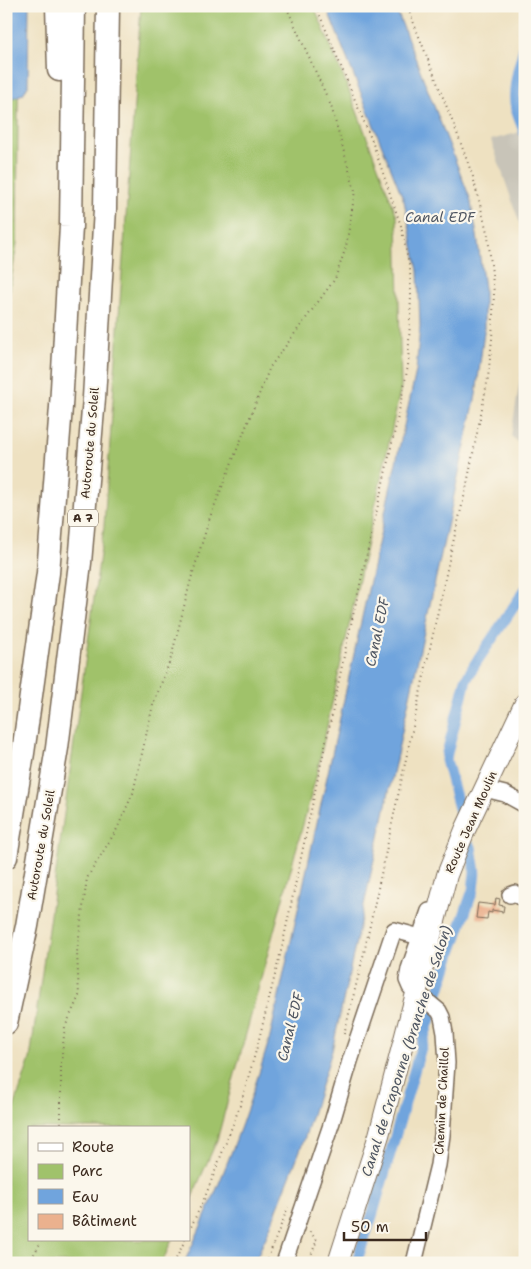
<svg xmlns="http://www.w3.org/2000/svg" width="531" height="1269" font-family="'Shantell Sans',sans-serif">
<rect width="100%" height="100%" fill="#fbf7ec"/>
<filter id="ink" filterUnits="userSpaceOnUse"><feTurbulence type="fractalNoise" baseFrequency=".02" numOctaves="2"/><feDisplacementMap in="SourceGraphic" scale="10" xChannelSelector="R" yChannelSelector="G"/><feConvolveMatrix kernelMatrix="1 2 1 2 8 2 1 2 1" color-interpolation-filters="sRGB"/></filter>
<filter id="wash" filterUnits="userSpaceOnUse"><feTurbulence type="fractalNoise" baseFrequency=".0096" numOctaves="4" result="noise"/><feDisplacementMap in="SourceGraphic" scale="20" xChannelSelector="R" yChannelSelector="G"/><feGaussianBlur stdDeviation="1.12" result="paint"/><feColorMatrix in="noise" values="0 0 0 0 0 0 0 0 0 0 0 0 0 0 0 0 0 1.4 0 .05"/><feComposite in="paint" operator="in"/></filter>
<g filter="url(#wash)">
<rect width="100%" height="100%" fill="#eee1c1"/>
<g fill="#c8c4b8">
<polygon points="524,131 525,131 525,239 491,140"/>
<polygon points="525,347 525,448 511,436"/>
</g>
<g fill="#a0c26b" stroke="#6e7644">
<polygon points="6,6 19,6 17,243 6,314"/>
<polygon points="141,6 314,6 348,88 397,216 401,387 316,777 217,1140 189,1204 189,1128 29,1128 29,1240 172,1240 162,1263 6,1263 6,1132 30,1059 104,526"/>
</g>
<g fill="#70a4dd" stroke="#56677e">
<polygon points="6,6 29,6 28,86 23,94 10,99 6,98"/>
<path d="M326 6H395L470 198 477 235 484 288V332L476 395 332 1051 304 1140 267 1235 254 1263H184C219 1189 247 1116 270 1037L416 371 420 326 418 271 404 201Z"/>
</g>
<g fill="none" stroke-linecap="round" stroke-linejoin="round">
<g stroke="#70a4dd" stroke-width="11">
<path d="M525 45C520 62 513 85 515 103 516 113 521 123 525 133"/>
<polyline points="460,812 446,760 447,753 466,680 475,664 525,590"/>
<polyline points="356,1263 372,1216 424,1037 452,950 473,890 475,872 471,847"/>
</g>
</g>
<g id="blocks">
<polygon fill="#ebb18e" points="496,898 500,899 499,905 504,906 503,912 492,910 492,913 488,912 487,919 476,918 478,903 495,905"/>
</g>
</g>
<g filter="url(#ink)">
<use href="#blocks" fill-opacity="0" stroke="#7a6a57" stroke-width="1"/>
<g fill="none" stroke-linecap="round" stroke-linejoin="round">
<g stroke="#7a6a57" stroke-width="18">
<g id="minor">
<polyline points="485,789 505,794 525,805"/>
<polyline points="510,895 515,893 522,898 525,898"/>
<polyline points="284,1263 332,1122 350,1061 394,930 420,937"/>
<polyline points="414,1263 438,1165 442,1135 447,1063 445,1033 442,1017 439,1011 410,987 407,980 409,969 429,911"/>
</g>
</g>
<g stroke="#7a6a57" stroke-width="22">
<polyline id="major" points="338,1263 379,1135 447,875 465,830 525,703"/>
</g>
<g stroke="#7a6a57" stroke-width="25">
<g id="highway">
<polyline points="57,6 59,70"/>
<polyline points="6,857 23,753 48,573 61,407 71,226 74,6"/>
<polyline points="6,1023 27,926 57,748 80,563 94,398 105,209 108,6"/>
</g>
</g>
<g stroke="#7a6a57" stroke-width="2" stroke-dasharray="1 4" stroke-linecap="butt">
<polyline points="344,1034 364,953 451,551 466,489 488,378 492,339 494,293 488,236 473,177 457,133 407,6"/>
<polyline points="61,1128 61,1063 65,1027 79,996 77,952 87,878 117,829 133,793 153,705 171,658 191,579 210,517 270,367 335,279 346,247 355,191 331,106 286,6"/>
<polyline points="189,1231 205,1197 219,1161 241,1103 257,1047 282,947 320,768 331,719 345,651 397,421 408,366 411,296 410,270 401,226 372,141 316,6"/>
<polyline points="29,1263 42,1240"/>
<polyline points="174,1263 185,1240"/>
<polyline points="266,1263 288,1207"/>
<polyline points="308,1263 317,1240 309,1231"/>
</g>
<use href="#minor" stroke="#fff" stroke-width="15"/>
<use href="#major" stroke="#fff" stroke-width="20"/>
<use href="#highway" stroke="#fff" stroke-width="22"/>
</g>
</g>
<g text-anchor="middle" stroke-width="4.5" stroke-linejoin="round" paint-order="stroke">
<rect fill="#fbf7ec" stroke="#75685c" stroke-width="1" x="68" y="509.5" width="30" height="17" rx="4"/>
<g font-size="11" font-weight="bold" fill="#3b2a1e">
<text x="83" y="522">A 7</text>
</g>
<g font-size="12" fill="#3b2a1e" stroke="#fbf7ec">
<text transform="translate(90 443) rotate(-85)" y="4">Autoroute du Soleil</text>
<text transform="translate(471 822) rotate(-66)" y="4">Route Jean Moulin</text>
<text transform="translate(41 845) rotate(-80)" y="4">Autoroute du Soleil</text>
<text transform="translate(442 1101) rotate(-87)" y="4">Chemin de Chaillol</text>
</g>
<g font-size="14" font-style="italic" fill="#4e5561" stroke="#fbf7ec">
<text x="440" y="222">Canal EDF</text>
<text transform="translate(377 632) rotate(-78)" y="5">Canal EDF</text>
<text transform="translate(290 1027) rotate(-76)" y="5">Canal EDF</text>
<text transform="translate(406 1051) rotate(-72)" y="5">Canal de Craponne (branche de Salon)</text>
</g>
</g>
<rect width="531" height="1269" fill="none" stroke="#fbf7ec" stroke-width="25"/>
<rect x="28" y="1126" width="162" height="115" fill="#fbf7ec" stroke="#aea59a"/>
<rect x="38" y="1143" width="25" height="8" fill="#ffffff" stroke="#aea59a"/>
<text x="72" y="1152" font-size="15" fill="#3b2a1e">Route</text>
<rect x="38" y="1164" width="25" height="15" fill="#a0c26b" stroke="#aea59a"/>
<text x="72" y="1176" font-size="15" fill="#3b2a1e">Parc</text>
<rect x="38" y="1189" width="25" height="15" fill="#70a4dd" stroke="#aea59a"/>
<text x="72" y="1202" font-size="15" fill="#3b2a1e">Eau</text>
<rect x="38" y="1214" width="25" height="15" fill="#ebb18e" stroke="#aea59a"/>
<text x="72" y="1226" font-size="15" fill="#3b2a1e">Bâtiment</text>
<path d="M344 1232v8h82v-8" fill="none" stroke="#3b2a1e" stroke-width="2.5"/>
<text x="351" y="1232" font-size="15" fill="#3b2a1e" stroke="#fbf7ec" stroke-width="4" paint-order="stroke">50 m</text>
</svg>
